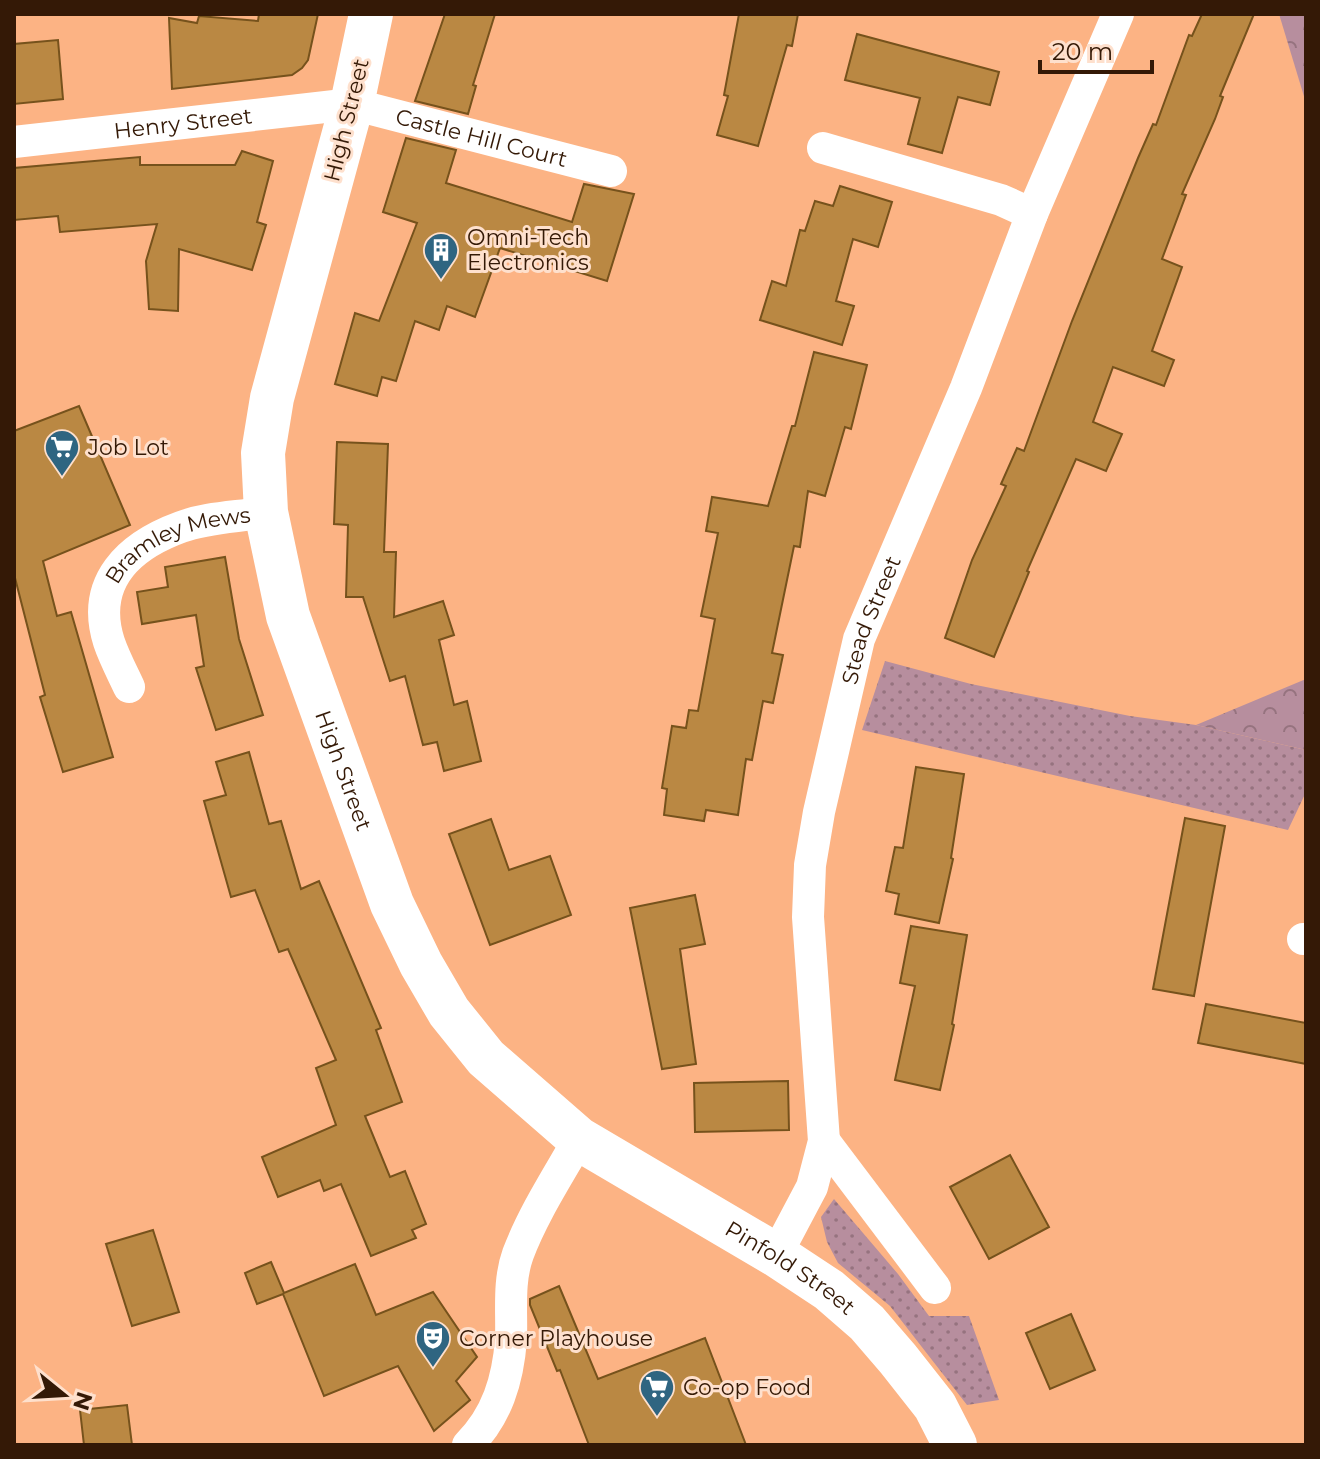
<svg xmlns="http://www.w3.org/2000/svg" width="1320" height="1459" font-family="Montserrat,sans-serif">
<defs>
<pattern id="grass-dots" width="8" height="8" patternUnits="userSpaceOnUse" patternTransform="scale(2)"><rect width="8" height="8" fill="#b78e9e"/><path d="M2 2h.1M6 6h.1" fill="none" stroke="#96737f" stroke-width="1.8" stroke-linecap="round"/></pattern>
<pattern id="park-crowns" width="20" height="18" patternUnits="userSpaceOnUse" patternTransform="scale(2)"><rect width="20" height="18" fill="#b78e9e"/><path d="M2 6a3 3 0 1 1 6 0M12 15a3 3 0 1 1 6 0" fill="none" stroke="#96737f"/></pattern>
</defs>
<rect width="100%" height="100%" fill="#fcb384"/>
<g fill="url(#grass-dots)">
<polygon points="885,661 971,684 1130,716 1196,725 1306,750 1306,792 1288,830 862,730"/>
<polygon points="834,1199 898,1274 929,1316 969,1316 999,1400 967,1405 890,1306 838,1263 827,1242 821,1217"/>
</g>
<g fill="url(#park-crowns)">
<polygon points="1279,14 1306,14 1306,103"/>
<polygon points="1306,679 1306,750 1196,725"/>
</g>
<g fill="#ba8843" stroke="#76521c" stroke-width="2">
<polygon points="259,14 318,14 308,60 302,68 292,75 172,89 169,18 197,23 199,16 258,21"/>
<polygon points="445,14 495,14 473,85 476,86 468,114 415,101"/>
<polygon points="739,14 798,14 792,46 787,45 758,146 717,135 728,96 724,95"/>
<polygon points="1202,14 1254,14 1220,96 1223,97 1215,119 1182,194 1186,195 1162,259 1182,267 1152,351 1174,360 1164,386 1113,367 1093,422 1122,434 1106,471 1076,459 1027,571 1029,572 994,657 945,638 972,560 1006,486 1001,484 1017,448 1024,451 1072,321 1138,158 1153,124 1156,125 1189,35 1192,36"/>
<polygon points="857,34 999,72 990,105 958,97 942,153 908,144 920,98 845,80"/>
<polygon points="58,40 63,99 14,104 14,44"/>
<polygon points="406,138 456,150 446,183 572,222 584,184 634,194 607,281 500,248 475,317 447,306 439,330 415,321 396,381 382,377 377,396 335,384 355,313 379,321 417,223 383,212"/>
<polygon points="242,151 273,161 257,222 266,225 252,270 179,249 178,311 149,309 146,261 157,224 60,232 58,216 14,220 14,168 140,157 140,165 235,165"/>
<polygon points="840,186 892,202 878,247 853,239 836,301 854,306 842,345 760,320 772,281 786,286 800,230 805,231 815,201 833,206"/>
<polygon points="814,352 867,365 851,429 845,427 825,496 808,491 800,547 794,546 772,653 783,655 773,703 763,701 752,760 746,759 738,815 706,810 704,821 664,815 667,789 662,788 672,726 686,728 689,710 698,711 715,619 701,616 718,533 706,531 712,497 768,506 792,426 795,426"/>
<polygon points="79,406 130,525 43,561 57,616 71,612 113,757 63,772 40,697 45,695 14,574 14,431"/>
<polygon points="337,442 388,444 384,552 396,552 394,617 443,601 454,635 439,640 454,705 467,701 481,761 444,771 437,742 423,745 405,676 390,681 363,597 346,597 348,525 334,524"/>
<polygon points="225,557 239,639 263,715 216,730 196,668 204,666 196,615 142,624 137,592 168,587 165,567"/>
<polygon points="249,752 269,824 281,821 301,889 319,881 381,1028 376,1030 402,1102 365,1116 390,1177 405,1171 426,1224 412,1230 416,1238 371,1256 341,1184 324,1191 320,1180 278,1197 262,1157 336,1125 316,1068 336,1060 288,949 279,952 255,890 231,897 216,844 204,801 226,795 216,762"/>
<polygon points="916,767 964,774 951,858 953,859 939,923 895,914 899,894 886,891 895,847 903,848"/>
<polygon points="1185,818 1225,826 1194,996 1153,989"/>
<polygon points="491,819 509,870 550,856 571,915 490,945 449,834"/>
<polygon points="695,895 705,944 680,949 696,1064 662,1069 630,908"/>
<polygon points="911,926 967,935 952,1024 954,1025 940,1090 895,1080 915,986 900,983"/>
<polygon points="1206,1004 1306,1023 1306,1064 1198,1043"/>
<polygon points="788,1081 789,1130 695,1132 694,1083"/>
<polygon points="1010,1155 1049,1227 989,1259 950,1187"/>
<polygon points="153,1230 179,1312 132,1326 106,1244"/>
<polygon points="271,1262 284,1293 355,1264 376,1315 433,1292 477,1357 456,1381 470,1400 434,1431 398,1366 324,1396 283,1294 257,1304 245,1273"/>
<polygon points="559,1286 598,1379 705,1338 746,1445 589,1445 560,1370 557,1371 530,1305 530,1299"/>
<polygon points="1071,1314 1095,1370 1050,1389 1026,1333"/>
<polygon points="127,1405 132,1445 84,1445 80,1410"/>
</g>
<g fill="none" stroke-linecap="round" stroke-linejoin="round">
<g stroke="#fff" stroke-width="32">
<path id="s1" d="M14 142 352 104 611 171"/>
<polyline points="823,148 1001,200 1032,214"/>
<path id="s2" d="M129 687C122 672 114 657 109 642 90 582 129 546 181 527 207 517 239 517 266 512"/>
<polyline points="1303,939 1306,939"/>
<polyline points="824,1141 935,1288"/>
<path id="s3" d="M776 1255 812 1187 824 1141 808 917 810 865 819 812 859 639 966 388 1032 214 1118 14"/>
<path d="M468 1445C497 1416 508 1380 511 1339 512 1310 508 1282 518 1254 533 1214 558 1176 579 1139"/>
</g>
<path stroke="#fff" stroke-width="44" id="s4" d="M371 14 352 104 272 398 263 453 266 512 288 616 392 904 421 964 449 1012 486 1058 579 1139 776 1255 829 1290 867 1323 898 1359 935 1406 955 1445"/>
</g>
<defs>
<g id="building-pin" transform="scale(1.8)"><path d="M0 17L-7.5 6A9.5 9.5 0 1 1 7.5 6Z" fill="#2f6581" stroke="#fee0cd"/><path d="M-4-6H4V6H1V3H-1V6H-4ZM-2.5-4.3h1.7v1.8h-1.7ZM.8-4.3h1.7v1.8H.8ZM-2.5-1h1.7V.8h-1.7ZM.8-1h1.7V.8H.8Z" fill="#fff"/></g>
<g id="supermarket-pin" transform="scale(1.8)"><path d="M0 17L-7.5 6A9.5 9.5 0 1 1 7.5 6Z" fill="#2f6581" stroke="#fee0cd"/><path d="M-6-5.5h2.5l.6 2H6L4.5 2H-2.5L-4.4-4H-6ZM-1.5 3.2a1.3 1.3 0 1 0 .1 0ZM3 3.2a1.3 1.3 0 1 0 .1 0Z" fill="#fff"/></g>
<g id="theatre-pin" transform="scale(1.8)"><path d="M0 17L-7.5 6A9.5 9.5 0 1 1 7.5 6Z" fill="#2f6581" stroke="#fee0cd"/><path d="M-5-5.5Q0-4 5-5.5V0Q5 5 0 6Q-5 5-5 0ZM-3.3-2.5H-1v1.5H-3.3ZM1-2.5H3.3v1.5H1ZM-2.8 1Q0 5.5 2.8 1Z" fill="#fff"/></g>
</defs>
<g fill-rule="evenodd">
<use href="#building-pin" x="441" y="250"/>
<use href="#supermarket-pin" x="62" y="447"/>
<use href="#theatre-pin" x="433" y="1338"/>
<use href="#supermarket-pin" x="657" y="1387"/>
</g>
<g text-anchor="middle" stroke-width="6" stroke-linejoin="round" paint-order="stroke">
<g font-size="22" fill="#341906" stroke="#fee0cd">
<text transform="translate(346 120) rotate(-76)" y="8">High Street</text>
<text dy="8" stroke="none"><textPath href="#s1" startOffset="170">Henry Street</textPath></text>
<text dy="8" stroke="none"><textPath href="#s1" startOffset="474">Castle Hill Court</textPath></text>
<text dy="8" stroke="none"><textPath href="#s2" startOffset="192">Bramley Mews</textPath></text>
<text dy="8" stroke="none"><textPath href="#s3" startOffset="654">Stead Street</textPath></text>
<text dy="8" stroke="none"><textPath href="#s4" startOffset="782">High Street</textPath></text>
<text dy="8" stroke="none"><textPath href="#s4" startOffset="1476">Pinfold Street</textPath></text>
</g>
<g font-size="22" fill="#341906" stroke="#fee0cd" text-anchor="start">
<text x="467" y="245">Omni-Tech<tspan x="467" dy="25">Electronics</tspan></text>
<text x="88" y="455">Job Lot</text>
<text x="459" y="1346">Corner Playhouse</text>
<text x="683" y="1395">Co-op Food</text>
</g>
</g>
<rect width="1320" height="1459" fill="none" stroke="#341906" stroke-width="32"/>
<g transform="translate(64 1395) rotate(108)" stroke="#fee0cd" stroke-width="6" paint-order="stroke">
<path d="M0-6L14 30L0 20L-14 30Z" fill="#341906"/>
<text y="-12" font-size="22" font-weight="bold" text-anchor="middle" fill="#341906">N</text>
</g>
<path d="M1040 60v12h112v-12" fill="none" stroke="#341906" stroke-width="4"/>
<text x="1052" y="60" font-size="24" fill="#341906" stroke="#fee0cd" stroke-width="6" paint-order="stroke">20 m</text>
</svg>
